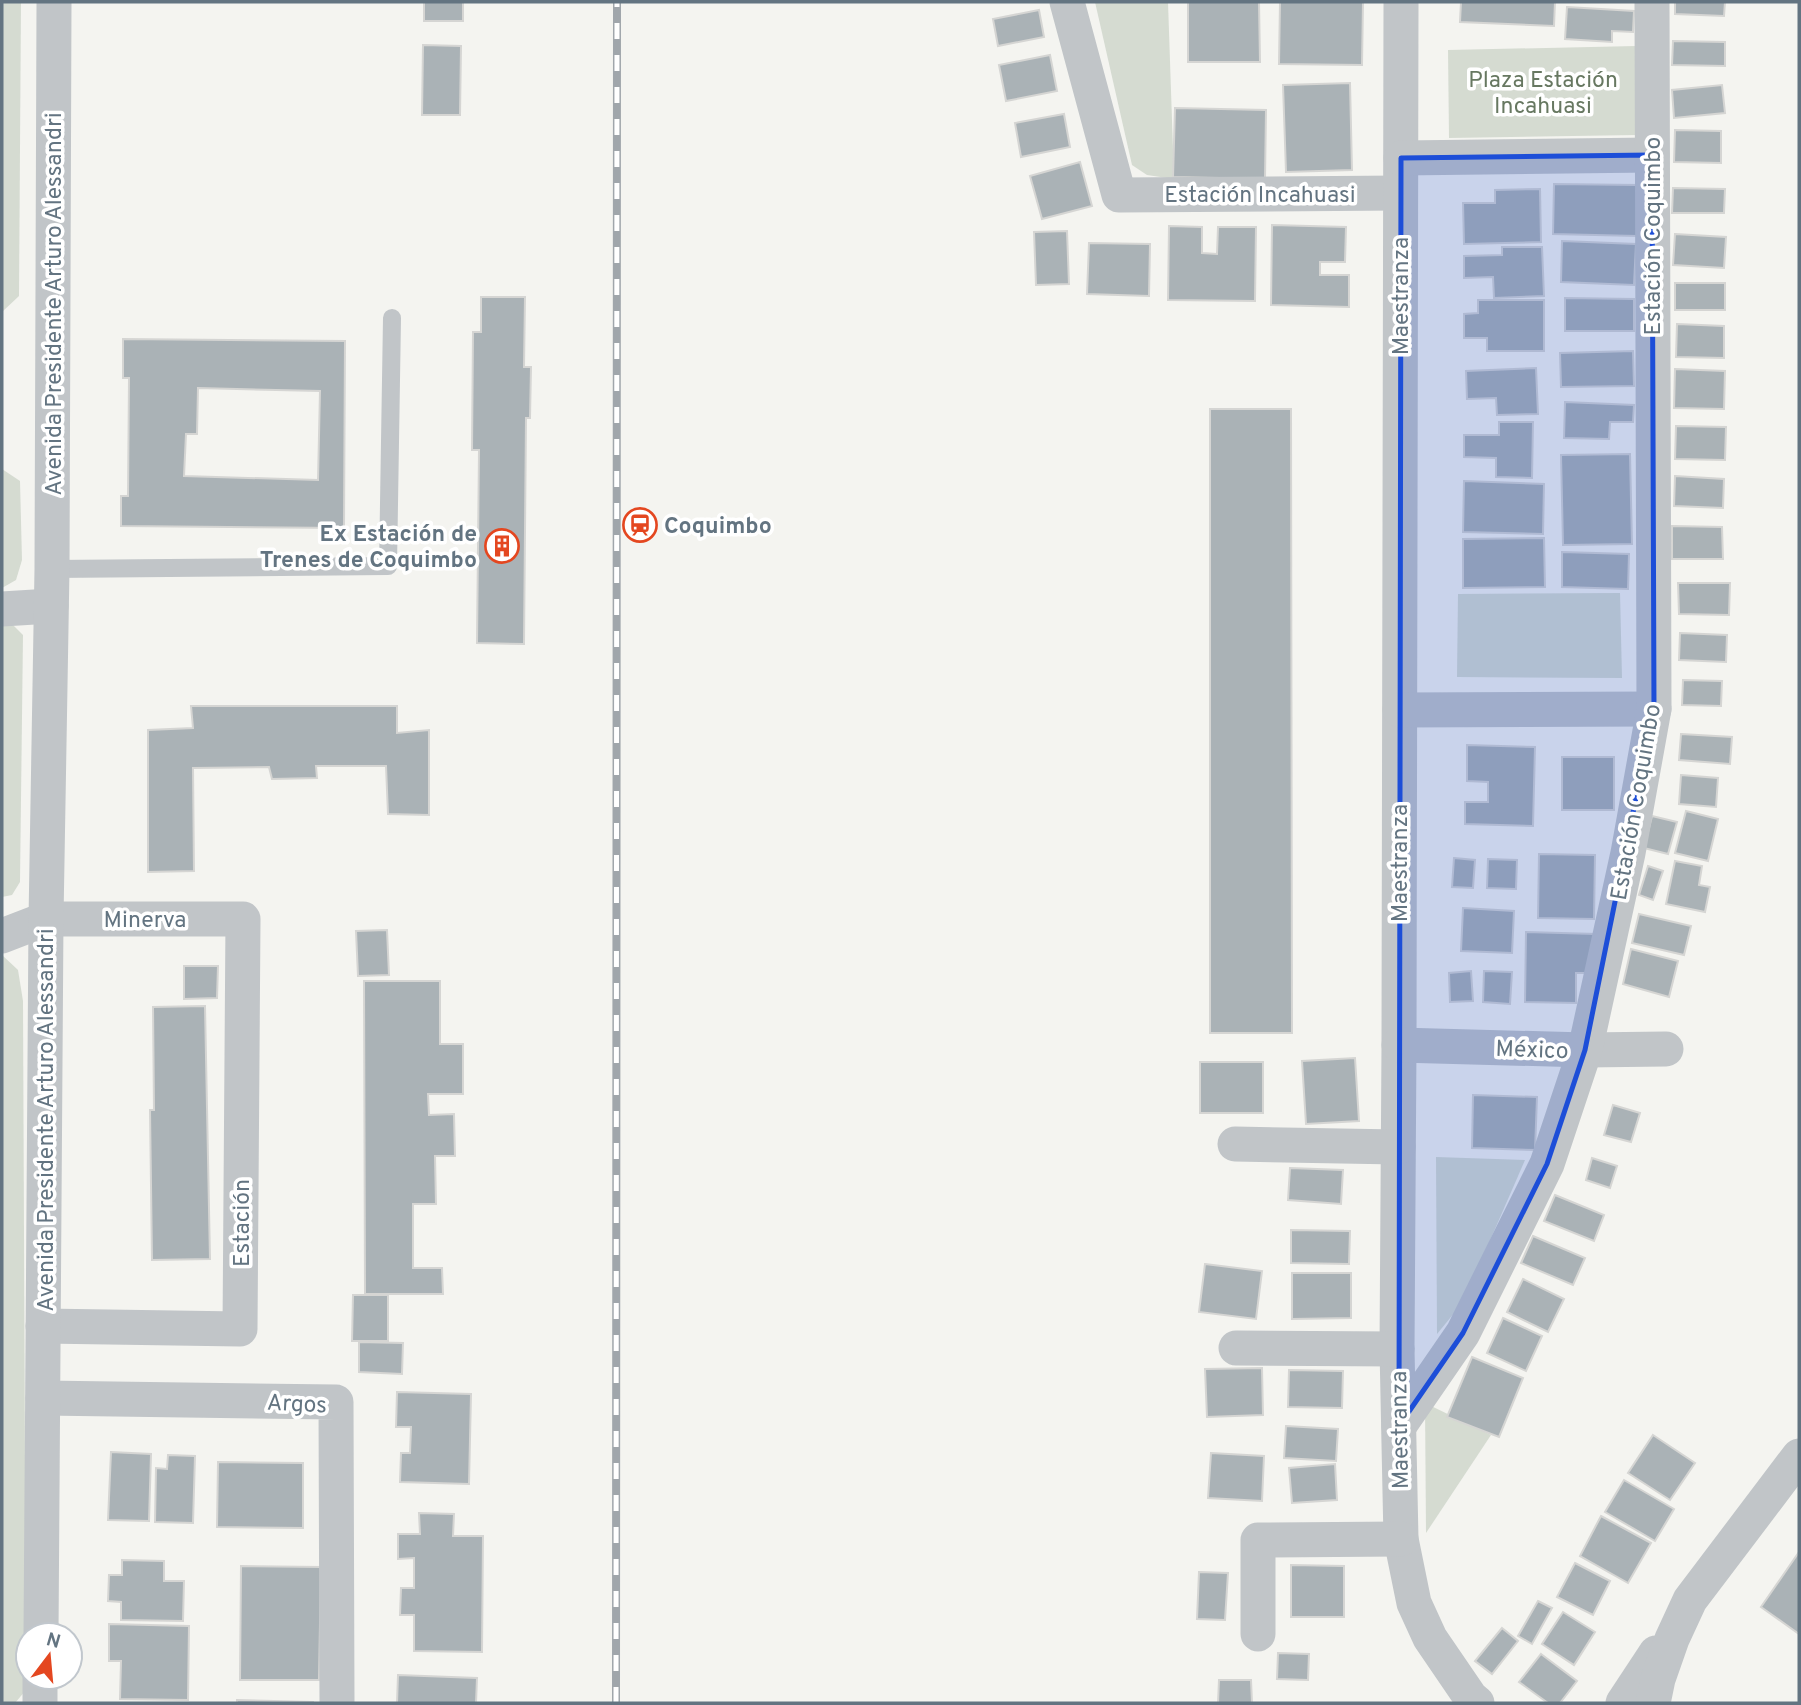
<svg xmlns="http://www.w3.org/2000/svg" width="1801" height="1705" font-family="Overpass,sans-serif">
<rect width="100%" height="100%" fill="#f4f4f0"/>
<g fill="#d5dbd1">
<polygon points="2,2 21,2 19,296 2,312"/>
<polygon points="1095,2 1168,2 1174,179 1147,175 1132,165"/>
<polygon points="1636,46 1638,135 1449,138 1448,50"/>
<polygon points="2,469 20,481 22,560 16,580 2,588"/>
<polygon points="1620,593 1622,678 1457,677 1458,594"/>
<polygon points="2,622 10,622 23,635 20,882 12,895 2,897"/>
<polygon points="2,955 18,970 23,1001 26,1690 15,1703 2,1703"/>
<polygon points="1436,1157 1525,1160 1471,1284 1455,1312 1437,1334"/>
<polygon points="1425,1403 1491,1435 1426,1533"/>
</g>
<g fill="#aab2b6" stroke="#d5d5d3" stroke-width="2" fill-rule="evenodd">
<rect x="424" y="2" width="39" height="19"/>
<polygon points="1188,2 1259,2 1260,62 1188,62"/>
<polygon points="1280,2 1363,2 1362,65 1279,64"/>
<polygon points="1461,2 1555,2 1554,26 1460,22"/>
<polygon points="1675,2 1725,2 1724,16 1675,14"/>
<polygon points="1567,7 1634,11 1633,32 1612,31 1612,42 1565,39"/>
<polygon points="1039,10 1044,37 998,46 993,19"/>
<polygon points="1673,41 1725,42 1725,66 1672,65"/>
<polygon points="423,45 461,46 460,115 422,115"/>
<polygon points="1050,55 1057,91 1006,101 999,65"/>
<polygon points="1350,83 1352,170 1286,172 1283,85"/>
<polygon points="1722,85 1725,113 1674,118 1672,90"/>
<polygon points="1175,108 1266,110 1265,179 1173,177"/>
<polygon points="1064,114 1070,147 1021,157 1015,123"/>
<polygon points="1675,130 1721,131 1721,163 1674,162"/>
<polygon points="1080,162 1092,206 1042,219 1030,176"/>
<polygon points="1554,184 1638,185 1637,236 1553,234"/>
<polygon points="1673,188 1725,189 1724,213 1672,213"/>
<polygon points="1540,189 1541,242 1464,244 1463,203 1495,203 1495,190"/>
<polygon points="1272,225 1346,227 1345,262 1320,262 1320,275 1349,275 1349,307 1271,305"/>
<polygon points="1169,226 1202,227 1202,253 1217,254 1218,227 1256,227 1255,301 1168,300"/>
<polygon points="1067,231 1069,284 1036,285 1034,232"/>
<polygon points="1675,234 1726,237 1724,268 1673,265"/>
<polygon points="1562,241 1636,244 1634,285 1561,282"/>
<polygon points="1089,243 1150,244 1149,296 1087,294"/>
<polygon points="1502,247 1542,247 1544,296 1494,298 1493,277 1464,278 1464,256 1502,255"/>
<rect x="1675" y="283" width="50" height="27"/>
<polygon points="481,297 525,297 524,367 531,367 530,418 526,418 524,644 477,643 479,450 472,450 473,332 481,332"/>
<polygon points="1565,298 1634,299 1634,331 1565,331"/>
<polygon points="1478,300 1544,300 1544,351 1487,351 1487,338 1464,338 1464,314 1478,313"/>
<polygon points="1677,324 1724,326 1724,358 1676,357"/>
<path d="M123 339 345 341 344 528 121 526V496H128L129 378H123ZM198 388 320 391 318 480 184 476 186 434H197Z"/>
<polygon points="1633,351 1634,386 1561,387 1560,353"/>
<polygon points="1536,368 1538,414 1497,415 1496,398 1467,399 1466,371"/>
<polygon points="1675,369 1725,371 1724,409 1674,408"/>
<polygon points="1565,402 1634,405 1633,422 1610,422 1609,439 1564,438"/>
<polygon points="1210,409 1291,409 1292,1033 1210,1033"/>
<polygon points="1499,422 1533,422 1532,478 1496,477 1496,458 1464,457 1464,435 1499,435"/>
<polygon points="1676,426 1726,427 1725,460 1675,459"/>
<polygon points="1630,454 1632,544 1563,545 1561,455"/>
<polygon points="1675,476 1724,479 1723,508 1674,506"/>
<polygon points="1464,481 1544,484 1543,534 1463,532"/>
<polygon points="1672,526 1722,527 1723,559 1672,559"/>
<polygon points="1544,538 1545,587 1463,588 1463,539"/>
<polygon points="1562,552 1629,554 1628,589 1562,587"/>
<polygon points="1678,583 1730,583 1729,615 1679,614"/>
<polygon points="1680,633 1727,635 1726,662 1679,660"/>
<polygon points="1683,680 1722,681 1721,706 1682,705"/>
<polygon points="191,706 397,706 397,733 429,730 429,815 388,814 386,766 316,766 317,778 272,779 269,767 193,768 194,871 148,872 148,730 193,728"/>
<polygon points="1681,734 1732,737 1730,764 1679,760"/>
<polygon points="1467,745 1535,747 1533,826 1465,824 1465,802 1488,802 1488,782 1467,781"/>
<rect x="1562" y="757" width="52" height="53"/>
<polygon points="1681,775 1718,778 1716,807 1679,804"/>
<polygon points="1686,811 1718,819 1708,861 1675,853"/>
<polygon points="1652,816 1677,822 1668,854 1644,848"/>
<polygon points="1539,854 1595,855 1594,919 1538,918"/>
<polygon points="1454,858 1475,860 1473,888 1452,887"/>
<polygon points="1488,859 1517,860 1516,889 1487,888"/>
<polygon points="1675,861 1702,866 1699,885 1710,887 1705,912 1666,904"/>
<polygon points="1648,866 1663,871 1653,900 1639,895"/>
<polygon points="1463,908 1514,911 1512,953 1461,951"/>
<polygon points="1639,914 1691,926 1684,955 1632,943"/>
<polygon points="387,930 389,975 358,976 356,931"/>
<polygon points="1526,932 1596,934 1595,973 1576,973 1576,1003 1525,1002"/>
<polygon points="1631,949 1678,961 1669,997 1623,984"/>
<polygon points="184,966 218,966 217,998 184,999"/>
<polygon points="1471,971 1473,1001 1450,1002 1449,973"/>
<polygon points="1484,971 1512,972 1510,1004 1483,1002"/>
<polygon points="364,981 440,981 440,1044 463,1044 463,1094 428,1094 429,1115 454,1114 455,1156 435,1156 436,1204 413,1204 413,1268 442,1268 443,1294 365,1294"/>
<polygon points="205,1006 210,1259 152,1260 150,1110 154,1110 153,1007"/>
<polygon points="1355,1058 1359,1121 1306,1124 1302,1061"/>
<rect x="1200" y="1062" width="63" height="51"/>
<polygon points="1473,1095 1537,1097 1535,1150 1472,1148"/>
<polygon points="1613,1105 1640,1113 1631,1142 1604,1135"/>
<polygon points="1592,1158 1617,1166 1610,1188 1586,1180"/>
<polygon points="1290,1168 1343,1170 1341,1204 1288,1200"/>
<polygon points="1555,1195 1604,1215 1594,1241 1544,1221"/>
<polygon points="1291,1230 1350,1231 1349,1264 1291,1263"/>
<polygon points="1533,1236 1585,1258 1573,1285 1521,1263"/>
<polygon points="1205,1264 1262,1271 1256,1319 1199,1312"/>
<polygon points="1292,1273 1351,1273 1351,1318 1292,1319"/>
<polygon points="1523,1279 1564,1299 1548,1332 1507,1312"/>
<polygon points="353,1295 388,1295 388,1341 352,1341"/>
<polygon points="1503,1318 1542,1336 1526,1371 1487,1353"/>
<polygon points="359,1342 403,1343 402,1374 359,1372"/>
<polygon points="1472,1357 1523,1378 1499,1437 1447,1417"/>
<polygon points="1262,1368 1263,1415 1207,1417 1205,1369"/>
<polygon points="1289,1370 1343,1371 1342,1408 1288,1407"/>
<polygon points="397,1392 471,1394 469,1484 400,1482 401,1453 410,1453 411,1427 396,1427"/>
<polygon points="1286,1426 1338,1429 1336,1461 1284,1458"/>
<polygon points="1653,1435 1695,1463 1670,1500 1628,1473"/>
<polygon points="111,1452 151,1454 149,1521 108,1520"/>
<polygon points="1211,1453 1264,1456 1262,1501 1208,1498"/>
<polygon points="168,1455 195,1456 193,1523 155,1522 156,1468 167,1469"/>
<polygon points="218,1462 303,1463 303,1528 217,1527"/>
<polygon points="1335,1464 1337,1500 1292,1503 1289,1468"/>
<polygon points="1624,1480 1674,1509 1655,1541 1605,1512"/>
<polygon points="419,1513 454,1514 453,1536 483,1536 482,1652 414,1651 414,1615 400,1615 401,1588 414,1588 414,1558 398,1559 398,1534 420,1534"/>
<polygon points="1601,1516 1651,1543 1628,1583 1580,1556"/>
<polygon points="1799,1552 1799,1634 1761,1607"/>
<polygon points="122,1560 164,1561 164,1581 184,1581 183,1621 121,1620 121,1602 108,1601 109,1575 122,1575"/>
<polygon points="1575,1563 1610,1581 1593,1615 1557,1597"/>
<polygon points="1291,1565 1344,1566 1344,1617 1291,1617"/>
<polygon points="241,1566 321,1567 319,1680 240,1680"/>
<polygon points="1199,1572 1228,1573 1225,1620 1197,1619"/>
<polygon points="1538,1601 1552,1608 1532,1644 1518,1636"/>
<polygon points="1563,1612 1595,1632 1574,1665 1542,1644"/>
<polygon points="109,1624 189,1626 188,1700 120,1699 121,1661 109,1661"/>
<polygon points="1502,1628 1518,1641 1492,1674 1475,1661"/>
<polygon points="1278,1653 1309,1654 1308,1680 1277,1679"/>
<polygon points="1541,1654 1577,1681 1560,1703 1548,1703 1519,1682"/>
<polygon points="398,1675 477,1678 476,1703 397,1703"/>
<polygon points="1219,1680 1251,1680 1252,1703 1218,1703"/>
<polygon points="237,1700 313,1702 313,1703 237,1703"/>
</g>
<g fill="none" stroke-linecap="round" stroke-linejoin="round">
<polyline stroke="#c1c5c8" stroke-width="18" points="52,569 388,566 392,318"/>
<g stroke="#c1c5c8" stroke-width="35">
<polyline points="1067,2 1119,195 1400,193"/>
<polyline points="1401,2 1399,1045 1397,1349 1401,1539 1414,1603 1430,1638 1471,1698 1477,1703"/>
<polyline points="1401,158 1652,155"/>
<polyline points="2,609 51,606"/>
<polyline points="1400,710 1654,709"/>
<polyline points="2,936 46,919 243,919 240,1329 43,1326"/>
<polyline points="1399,1045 1585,1050 1666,1049"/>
<polyline points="1235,1144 1398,1147"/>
<polyline points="1236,1348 1397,1349"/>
<polyline points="43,1398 336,1402 337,1703"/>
<polyline points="1399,1426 1463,1333 1547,1164 1585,1050 1628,853 1654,709 1652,2"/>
<polyline points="1258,1634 1258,1540 1401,1539"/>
<polyline points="41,1635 46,919 52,569 54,2"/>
<polyline points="40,1703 40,1677"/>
<polyline points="1623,1703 1656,1653"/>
<polyline points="1653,1703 1658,1679 1672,1639 1690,1600 1799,1456"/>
</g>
<g stroke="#a0a6ab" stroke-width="8">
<polyline id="rail" points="616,1703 617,2"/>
</g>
<use href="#rail" stroke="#fff" stroke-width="5" stroke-dasharray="16" stroke-linecap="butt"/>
</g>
<path fill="#1d4ed8" fill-opacity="0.2" stroke="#1d4ed8" stroke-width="5" stroke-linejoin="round" d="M1652 155 1654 709 1585 1050 1547 1164 1463 1333 1399 1426 1401 158Z"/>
<defs>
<g id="station-ring" transform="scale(1.75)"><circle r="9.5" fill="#fff" stroke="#e44720" stroke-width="1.5"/><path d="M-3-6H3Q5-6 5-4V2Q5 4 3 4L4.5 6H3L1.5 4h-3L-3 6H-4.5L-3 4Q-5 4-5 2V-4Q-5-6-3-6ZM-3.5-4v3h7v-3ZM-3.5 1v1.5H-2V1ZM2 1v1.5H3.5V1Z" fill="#e44720"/></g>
<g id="building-ring" transform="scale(1.75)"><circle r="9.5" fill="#fff" stroke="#e44720" stroke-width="1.5"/><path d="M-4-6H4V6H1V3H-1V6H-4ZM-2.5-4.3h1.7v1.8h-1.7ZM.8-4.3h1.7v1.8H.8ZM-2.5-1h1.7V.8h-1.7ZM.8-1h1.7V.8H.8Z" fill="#e44720"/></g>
</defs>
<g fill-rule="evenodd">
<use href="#station-ring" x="640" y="525"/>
<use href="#building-ring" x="502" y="546"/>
</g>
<g text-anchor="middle" stroke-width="7" stroke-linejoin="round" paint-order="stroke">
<g font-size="23" fill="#677861" stroke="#fff">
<text x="1543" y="87">Plaza Estación<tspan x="1543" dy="26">Incahuasi</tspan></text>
</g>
<g font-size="23" fill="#637481" stroke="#fff">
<text x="1260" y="202">Estación Incahuasi</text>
<text transform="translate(1652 236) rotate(-90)" y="8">Estación Coquimbo</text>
<text transform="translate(1400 296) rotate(-90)" y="8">Maestranza</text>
<text transform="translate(53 304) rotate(-90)" y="8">Avenida Presidente Arturo Alessandri</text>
<text transform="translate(1635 802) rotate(-80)" y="8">Estación Coquimbo</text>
<text transform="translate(1399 863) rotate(-90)" y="8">Maestranza</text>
<text x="145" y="927">Minerva</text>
<text transform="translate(1532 1049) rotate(2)" y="8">México</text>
<text transform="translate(45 1120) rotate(-90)" y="8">Avenida Presidente Arturo Alessandri</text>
<text transform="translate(241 1223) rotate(-90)" y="8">Estación</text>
<text transform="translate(297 1403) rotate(3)" y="8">Argos</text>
<text transform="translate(1399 1430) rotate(-91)" y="8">Maestranza</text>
</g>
<g font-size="23" font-weight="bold" fill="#637481" stroke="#fff" text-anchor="start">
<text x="664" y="533">Coquimbo</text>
<text x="477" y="541" text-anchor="end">Ex Estación de<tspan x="477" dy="26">Trenes de Coquimbo</tspan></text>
</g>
</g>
<rect width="1801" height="1705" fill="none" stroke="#637481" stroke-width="7"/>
<g transform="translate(49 1656) rotate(16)"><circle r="33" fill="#ffffff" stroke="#c1c7cd" stroke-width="2"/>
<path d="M0-5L12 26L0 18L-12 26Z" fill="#e44720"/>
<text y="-10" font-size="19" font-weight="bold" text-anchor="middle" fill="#637481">N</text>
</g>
</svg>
